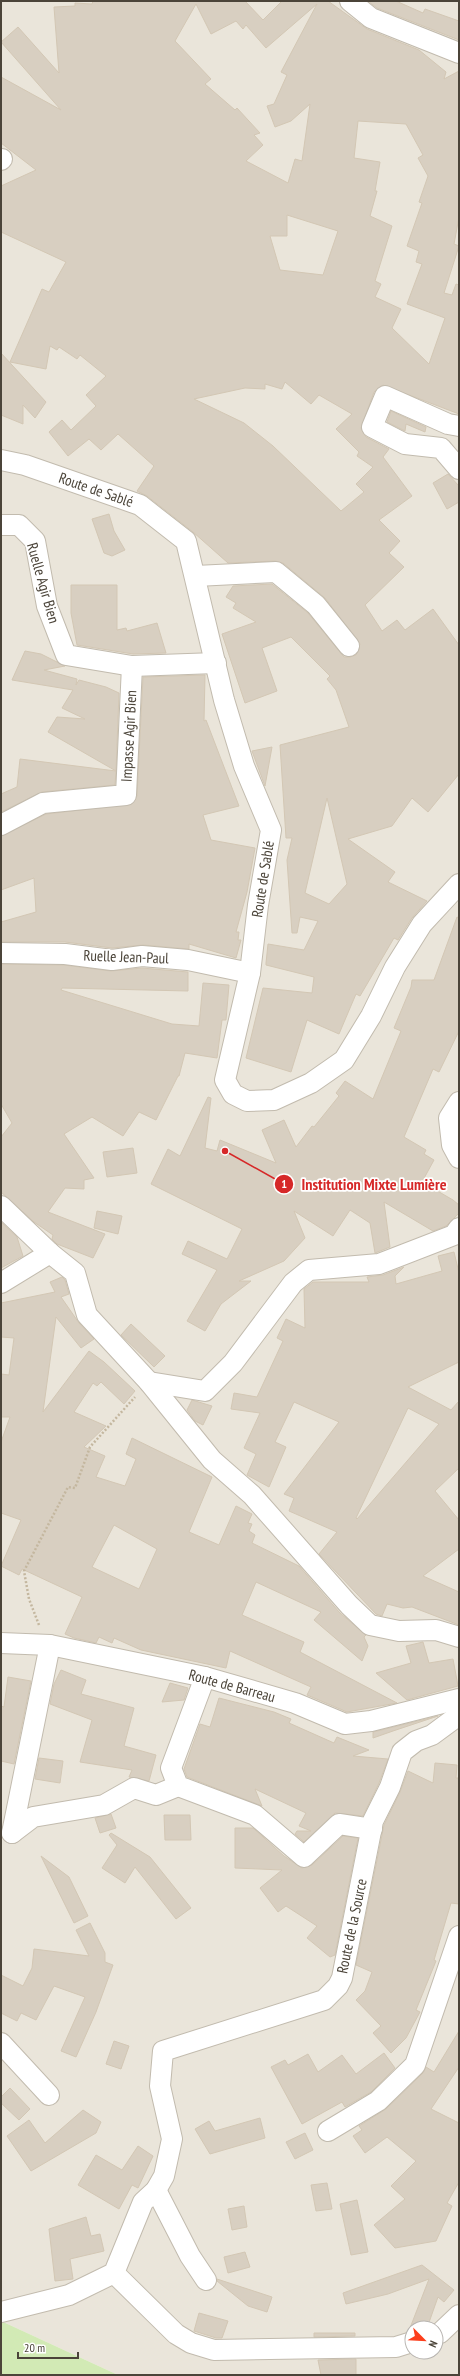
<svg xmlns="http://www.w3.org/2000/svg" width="460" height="2376" font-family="'PT Sans Narrow',sans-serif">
<rect width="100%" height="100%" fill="#f6f3ec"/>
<path fill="#eae5da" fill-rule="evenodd" d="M1 1H459V2375H118L1 2321ZM412 2328H436V2352H412Z"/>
<polygon fill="#d2eab5" points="1,2321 118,2375 1,2375"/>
<g fill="#d8cfc1" stroke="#d3c7b4" fill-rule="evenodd">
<path d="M93 1H245L263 20 282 1H328L367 29 419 50 446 72 444 79 459 71V217L454 244 459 246 444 293 452 295 456 284 459 285V414L383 385 374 392 361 428 366 437 389 449 383 457 412 496 379 520 400 541 389 553 404 567 365 605 382 631 397 620 405 630 433 609 459 645V774L428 812 412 798 392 826 348 839 395 872 388 882 427 901 412 918 398 940 394 938 360 996 356 994 339 1034 307 1020 291 1072 246 1058 263 988 312 993 314 977 266 965V963L268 944 304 950 318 921 300 917 297 933H292L287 860 292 838H286L280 745 349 727 336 690 327 679 330 676 291 637 262 648 277 691 245 703 222 634 256 622 233 608 236 603 226 597 233 586 272 584 308 613 344 657H350L356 655 360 644 325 598 283 563 275 561 228 563 193 532 147 496 137 491 154 466 118 434 101 450 89 439 68 456 49 432 62 420 71 430 96 406 86 395 106 376 80 355 77 359 59 347 57 350 50 346 46 369 10 362 42 289 49 292 66 262 1 232V186L36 170 1 143V77L61 110 1 42 18 27 59 73 54 7 75 6V3L92 4ZM196 4 211 34 236 21 243 29 246 25 266 48 317 4 281 72 287 75 274 104 267 106 275 127 291 121 310 104 302 161 295 159 288 183 246 161 263 145 254 135 260 133 237 108 235 110 205 84 211 79 175 41ZM358 121 406 124 423 155 418 158 428 176 419 202 422 203 407 246 419 251 416 262 422 264 407 304 445 318 429 364 392 328 401 309 375 297 381 284 375 281 392 226 370 216 377 191H375L380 162 354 158ZM287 215 338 231 323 275 280 270 270 236H287ZM285 382 311 404 319 395 352 414 336 429 359 452 357 456 373 467 356 484 364 492 341 511 273 446 244 423 194 399 245 388 265 389V384L282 389ZM327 798 347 884 329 904 305 893Z"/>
<polygon points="368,1 396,1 423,13 425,9 459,21 459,40 377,8"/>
<polygon points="1,353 46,402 35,418 23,405 23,424 1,415"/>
<polygon points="391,411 426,427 425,432 406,424 405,431 387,422"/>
<polygon points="448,474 459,486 459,502 447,509 433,483"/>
<polygon points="109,514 114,531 125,550 112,556 104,553 92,519"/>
<polygon points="71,585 117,585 117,630 126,628 127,631 157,623 166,653 133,654 77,645 71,613"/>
<polygon points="25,651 41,654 65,666 44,670 77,679 76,685 79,680 106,687 119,693 116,771 48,732 57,717 85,719 62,708 73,690 12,680"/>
<polygon points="205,675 204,721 206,720 239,806 203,815 211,840 255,848 247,892 236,932 239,932 238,940 241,940 236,958 189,944 189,949 143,945 112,948 65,942 1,942 1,922 36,912 34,878 1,890 1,836 46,814 132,804 137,796 143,677"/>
<polygon points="272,747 265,786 252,751"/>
<polygon points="20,759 116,771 115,785 42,792 1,812 1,794 17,787"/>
<polygon points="457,917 459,918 459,1031 439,1072 433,1069 404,1137 426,1150 424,1154 434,1160 422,1182 453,1200 459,1205 459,1213 446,1226 433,1231 384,1202 390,1247 375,1253 370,1223 350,1210 333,1236 294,1211 305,1238 284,1261 239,1281 251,1281 221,1304 205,1331 187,1321 217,1270 182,1254 188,1241 227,1259 242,1229 151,1184 168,1149 180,1156 208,1097 211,1098 205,1148 217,1151 220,1140 276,1163 262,1130 284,1120 296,1147 312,1126 314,1127 339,1096 336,1093 345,1081 373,1099 401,1031 394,1028 411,987 412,980 434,980"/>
<polygon points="1,964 64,965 111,971 142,968 188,972 188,991 62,988 61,990 172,1024 199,1026 203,983 229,985 226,1020 222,1020 217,1058 185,1053 179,1076 178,1076 156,1120 139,1112 123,1136 92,1117 64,1134 94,1178 84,1180 84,1189 65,1188 48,1212 105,1234 93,1258 57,1244 52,1239 53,1235 34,1222 1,1192 1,1137 12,1123 1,1104"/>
<polygon points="133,1148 137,1173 107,1177 103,1152"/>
<polygon points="97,1211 122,1216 118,1234 94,1228"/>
<polygon points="1,1222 17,1237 23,1256 1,1268"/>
<path d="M454 1252 459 1273V1362L408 1387 451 1410 459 1401V1468L435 1491 459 1520V1549L423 1576 459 1592V1625L412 1607 403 1608 387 1604 382 1616 376 1614 319 1554 337 1532 289 1511 294 1498 284 1494 339 1422 294 1402 275 1442 286 1447 269 1487 247 1475 256 1454 244 1448 260 1413 231 1409 234 1393 257 1397 283 1341 277 1338 286 1319 305 1328 304 1289 313 1282H369L367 1277 383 1275 404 1267 395 1276 396 1284 442 1271 438 1256ZM408 1408 439 1424 357 1519 356 1518Z"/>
<path d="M62 1277 65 1280 69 1294 61 1297 79 1323 94 1339 81 1348 56 1317 43 1412 89 1351 104 1362 135 1391 124 1404 101 1382 97 1386 93 1383 74 1412 106 1426 84 1447 105 1456 96 1477 125 1486 136 1459 126 1454 132 1438 212 1477 189 1532 219 1545 236 1506 252 1514 248 1523 252 1524 249 1531 255 1535 252 1543 299 1566 340 1613 366 1635 364 1637 368 1646 362 1661 314 1620 321 1612 256 1582 242 1615 304 1642 300 1652 397 1703 347 1712 307 1695 311 1687 230 1651 226 1668 141 1650 114 1638 112 1643 99 1637 96 1643 74 1638 65 1634 82 1597 22 1569 19 1575 1 1566 21 1520 1 1513V1442L10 1417H1V1374L9 1375 14 1338 1 1337V1303L55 1292 50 1282ZM114 1525 157 1549 139 1589 92 1567Z"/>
<polygon points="131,1324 165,1356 154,1367 121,1335"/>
<polygon points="192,1400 212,1406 203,1425 195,1421 187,1410"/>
<polygon points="423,1642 429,1663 453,1659 458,1686 407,1700 376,1673 411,1663 406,1646"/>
<polygon points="61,1670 86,1680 81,1694 134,1708 124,1746 156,1755 149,1781 129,1777 132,1770 80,1762 92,1720 50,1704 54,1684"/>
<polygon points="8,1677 31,1681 14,1764 1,1761 1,1706 4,1707"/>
<polygon points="170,1683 188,1688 184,1700 162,1702"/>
<polygon points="219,1698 274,1712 291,1719 289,1723 334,1743 337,1737 369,1750 353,1756 388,1759 379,1783 363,1816 335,1813 304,1842 295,1834 297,1831 311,1831 299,1826 306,1813 255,1789 262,1806 187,1777 184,1769 200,1724 210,1727"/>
<polygon points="438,1716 393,1731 373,1738 373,1732"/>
<polygon points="39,1758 63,1761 60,1783 35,1779"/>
<polygon points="435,1763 457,1765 456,1778 459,1778 459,1904 451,1903 434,1960 436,1961 416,2010 420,2012 406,2038 391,2053 373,2033 381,2026 356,2000 365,1991 372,1972 356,1965 384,1825 400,1792 408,1771 433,1783"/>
<polygon points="111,1814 116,1828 100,1833 95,1818"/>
<polygon points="164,1815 190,1815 191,1840 165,1840"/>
<polygon points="235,1828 253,1828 284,1856 302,1868 312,1865 343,1836 358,1838 335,1955 330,1957 307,1938 317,1926 286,1906 278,1912 260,1888 282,1870 235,1868"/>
<polygon points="111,1833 150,1857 191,1908 176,1919 135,1867 125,1883 102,1868 117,1845 109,1835"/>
<polygon points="41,1856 69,1877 88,1916 74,1923"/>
<polygon points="90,1923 105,1953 105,1962 113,1965 96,2012 76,2057 61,2051 85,1997 54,1986 36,2020 21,2013 17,2021 1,2013 1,1975 23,1986 32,1968 34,1949 89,1956 76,1930"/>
<polygon points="459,2031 459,2067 431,2109 459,2123 459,2182 447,2203 452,2206 436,2241 395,2248 374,2225 405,2199 391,2186 416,2161 387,2137 365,2153 353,2136 362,2130 359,2126 386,2109 423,2073 426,2067 434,2072"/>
<polygon points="114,2041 129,2046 121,2069 106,2064"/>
<polygon points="384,2053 395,2068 371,2092 345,2107 342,2102 302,2124 271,2067 285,2060 288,2065 308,2054 318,2072 342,2055 356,2074"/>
<polygon points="10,2088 30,2109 19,2120 1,2103 1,2097"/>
<polygon points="83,2110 101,2122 96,2133 31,2171 7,2136 29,2120 45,2143"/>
<polygon points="260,2118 265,2138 210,2154 195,2129 209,2121 215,2131"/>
<polygon points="305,2133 313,2150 295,2159 286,2142"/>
<polygon points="138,2146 153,2156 138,2188 132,2185 119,2209 78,2185 96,2155 122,2170"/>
<polygon points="327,2183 332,2209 316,2211 311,2185"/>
<polygon points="357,2200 368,2252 351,2255 340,2204"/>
<polygon points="244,2206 247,2227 232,2230 228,2209"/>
<polygon points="86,2217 91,2236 100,2234 104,2251 70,2259 73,2279 55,2281 49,2229"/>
<polygon points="245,2252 250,2267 228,2273 224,2257"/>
<polygon points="422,2265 454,2290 444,2302 438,2297 427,2328 410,2328 429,2279 388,2294 346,2304 343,2293"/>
<polygon points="217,2279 272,2297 267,2312 248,2306 217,2281"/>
<polygon points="199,2313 228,2321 222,2338 216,2338 194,2331"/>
<polygon points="314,2333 355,2333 355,2336 314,2337"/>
<polygon points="356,2359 356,2375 321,2375 318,2360"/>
</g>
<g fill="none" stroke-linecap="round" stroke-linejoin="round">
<g stroke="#c2bbae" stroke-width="22">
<g id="minor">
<polyline points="350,1 371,18 459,53"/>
<polyline points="1,160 2,159"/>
<polyline points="459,426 448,424 385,396 372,427 405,444 441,448 459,469"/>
<polyline points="1,460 25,465 140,505 186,541 224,700 244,766 271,830 258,905 250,973 225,1080 233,1094 247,1101 274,1100 311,1083 344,1060 371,1016 395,967 422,924 459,884"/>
<polyline points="1,525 19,525 35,541 47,606 66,655 132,666 216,663"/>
<polyline points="196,576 276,572 316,605 349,646"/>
<polyline points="1,825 43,803 126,795 132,666"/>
<polyline points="1,953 65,954 112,960 142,956 188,960 250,973"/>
<polyline points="459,1102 449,1118 452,1145 459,1158"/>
<polyline points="1,1206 50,1253 75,1273 87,1315 149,1382 212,1460 252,1495 349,1605 370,1625 399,1631 436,1630 459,1637"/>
<polyline points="1,1283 50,1253"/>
<polyline points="149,1382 205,1391 233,1363 293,1283 309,1270 379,1264 454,1235 459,1228"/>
<polyline points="1,1643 50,1645 205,1677 295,1703 345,1724 371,1721 459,1699"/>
<polyline points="205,1677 171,1768 178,1786 255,1815 304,1857 339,1824 372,1829"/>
<polyline points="12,1833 50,1645"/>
<polyline points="12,1833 33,1817 104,1805 134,1788 156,1795 178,1786"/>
<polyline points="1,2043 49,2095"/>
<polyline points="328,2131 378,2101 415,2065 459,1936"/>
<polyline points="156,2190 190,2256 206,2280"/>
<polyline points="114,2273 176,2334 191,2343 214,2350 396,2347 412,2342"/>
<polyline points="1,2312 69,2295 114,2273 143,2202 156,2190 164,2176 172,2139 160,2086 163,2051 324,2000 338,1986 342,1978 373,1821 390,1787 402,1752 416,1741 432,1735 459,1715"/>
<polyline points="436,2334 440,2333 459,2315"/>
</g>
</g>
<polyline stroke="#c4b79f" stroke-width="2.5" stroke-dasharray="2 2" stroke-linecap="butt" points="39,1625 29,1599 24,1571 68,1487 75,1488 90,1447 135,1397"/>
<use href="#minor" stroke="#fff" stroke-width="20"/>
</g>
<g text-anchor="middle" stroke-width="3.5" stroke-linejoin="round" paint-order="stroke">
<g font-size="15" fill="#4b4439" stroke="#fff">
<text transform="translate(96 490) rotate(19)" y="5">Route de Sablé</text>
<text transform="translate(43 583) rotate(74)" y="5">Ruelle Agir Bien</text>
<text transform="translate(129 736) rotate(-87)" y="5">Impasse Agir Bien</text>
<text transform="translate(263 879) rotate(-81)" y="5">Route de Sablé</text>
<text transform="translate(126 957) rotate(2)" y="5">Ruelle Jean-Paul</text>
<text transform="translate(232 1686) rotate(15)" y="5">Route de Barreau</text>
<text transform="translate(352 1926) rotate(-78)" y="5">Route de la Source</text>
</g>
</g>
<path fill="none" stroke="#d62828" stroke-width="1.5" d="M225 1151L284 1184"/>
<g fill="#d62828" stroke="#fff" stroke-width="1.5">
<circle cx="225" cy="1151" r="4"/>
<circle cx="284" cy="1184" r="10"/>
</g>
<g font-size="12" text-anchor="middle" font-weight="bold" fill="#fff">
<text x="284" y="1188">1</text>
</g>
<g font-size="16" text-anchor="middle" font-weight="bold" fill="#d62828" stroke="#fff" stroke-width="3.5" stroke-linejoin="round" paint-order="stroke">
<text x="374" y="1190">Institution Mixte Lumière</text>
</g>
<rect width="460" height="2376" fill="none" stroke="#4b4439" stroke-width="4"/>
<g transform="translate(424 2340) rotate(114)"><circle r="19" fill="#ffffff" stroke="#b7b4b0"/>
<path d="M0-3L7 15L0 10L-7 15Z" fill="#fc3f1d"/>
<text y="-6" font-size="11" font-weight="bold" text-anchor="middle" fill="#4b4439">N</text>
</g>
<path d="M18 2352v6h60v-6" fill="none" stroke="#4b4439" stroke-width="2"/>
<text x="24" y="2352" font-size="12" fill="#4b4439" stroke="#ffffff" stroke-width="3" paint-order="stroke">20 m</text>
</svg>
